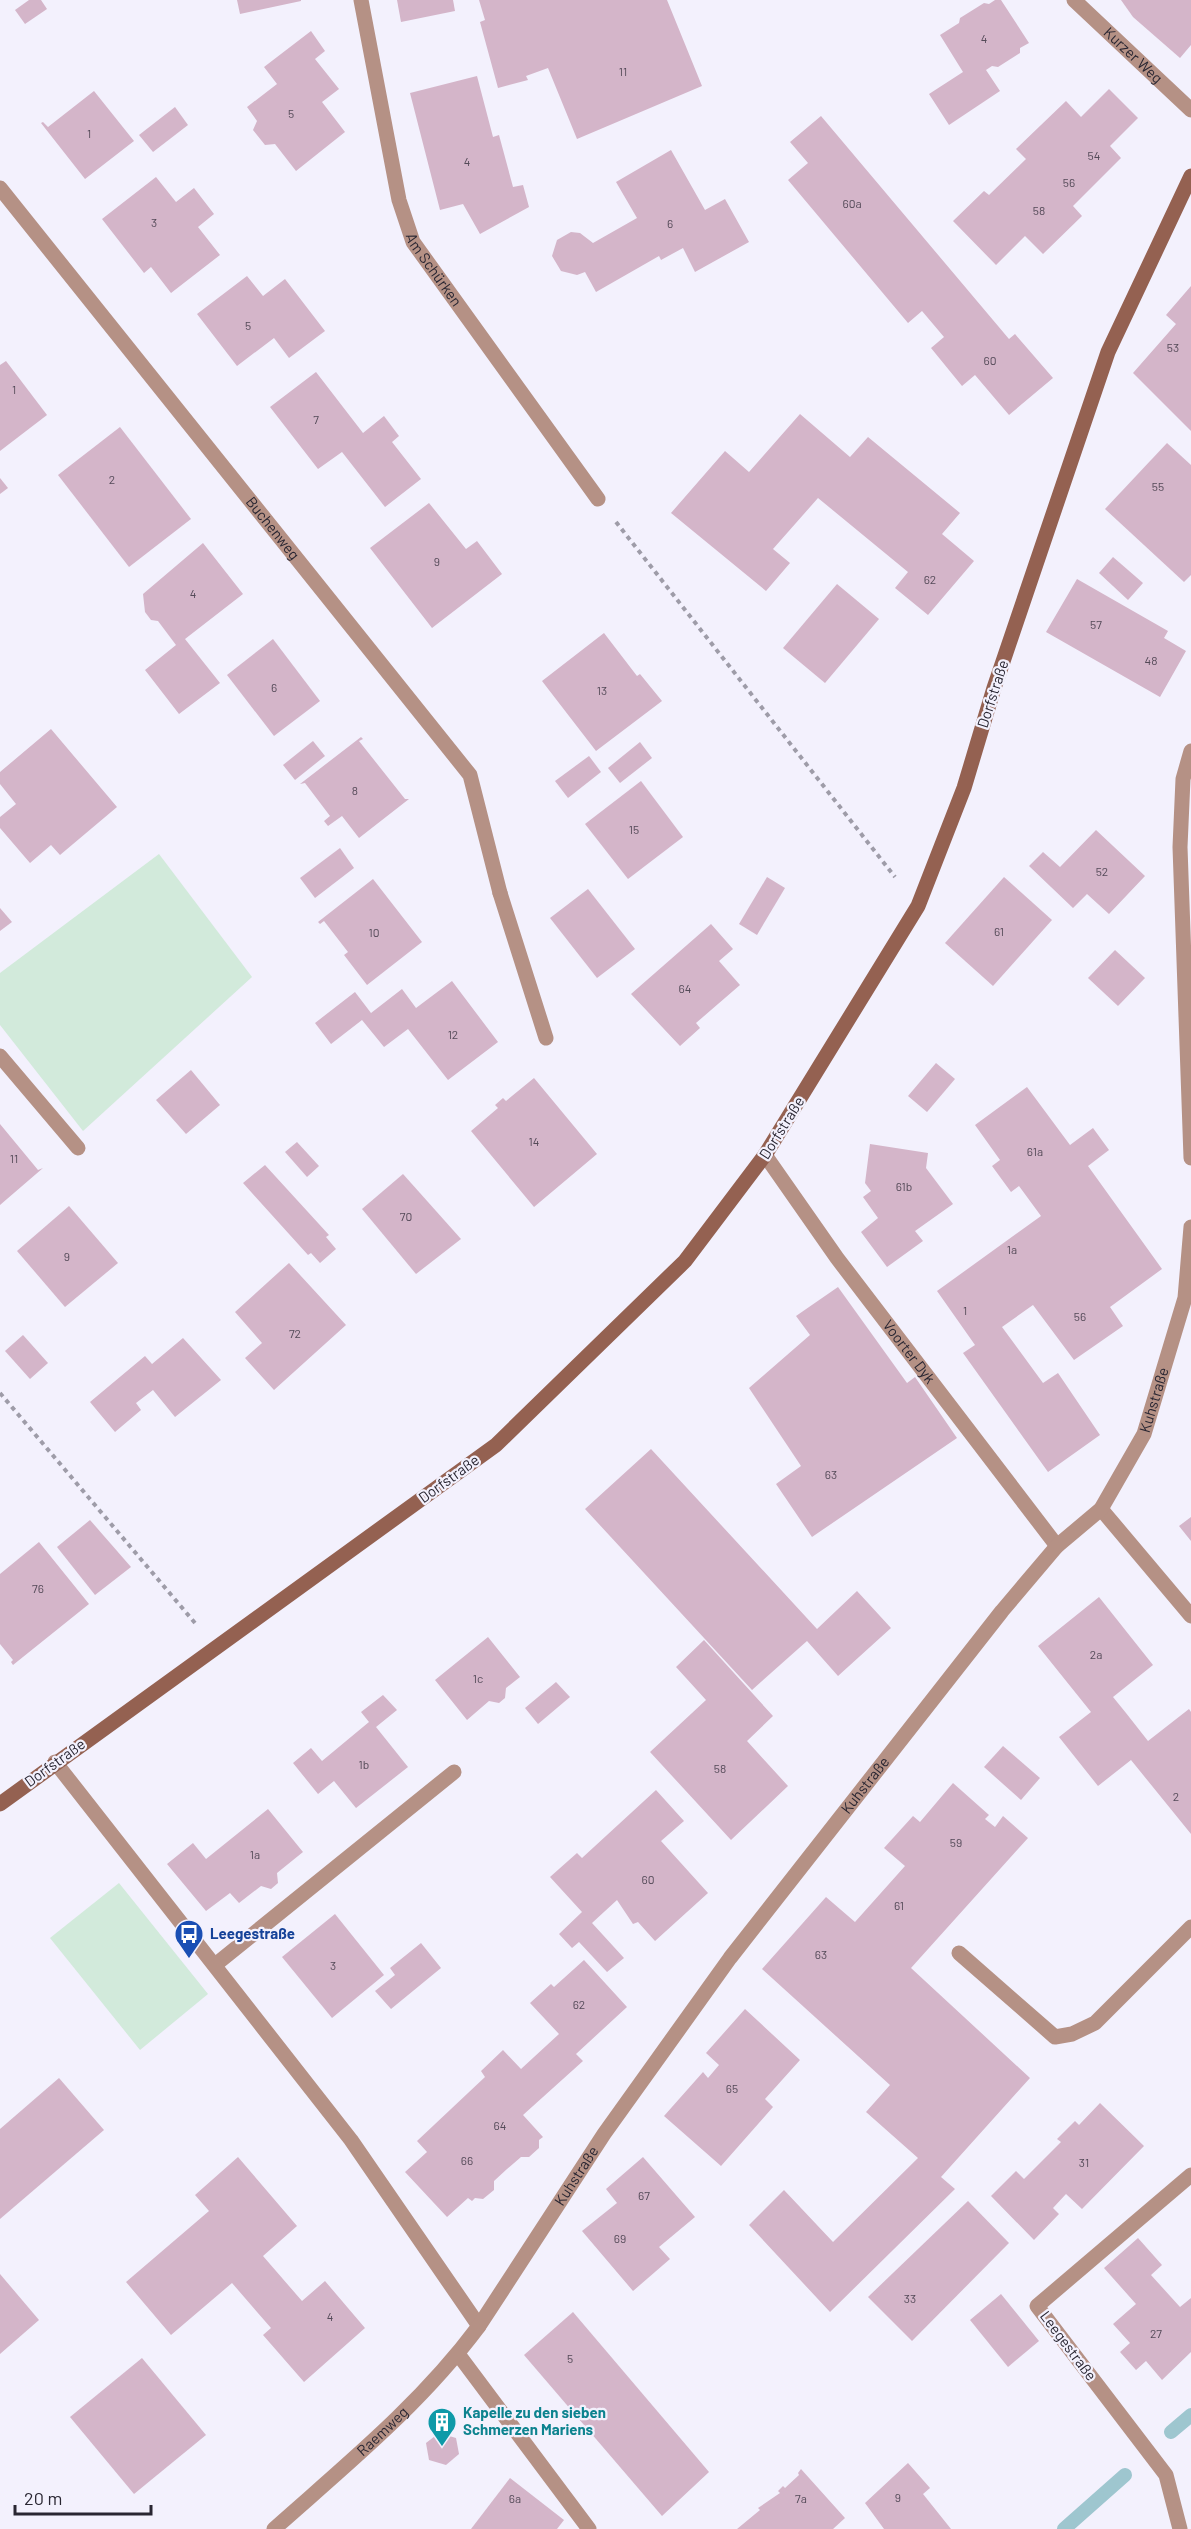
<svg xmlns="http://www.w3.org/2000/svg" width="1191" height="2529" font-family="Barlow,sans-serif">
<rect width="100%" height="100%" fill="#f3f1fd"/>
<g fill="#d2eadb">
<polygon points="159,854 252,977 83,1131 0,1025 0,973"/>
<polygon points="119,1883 208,1994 140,2050 50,1938"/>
</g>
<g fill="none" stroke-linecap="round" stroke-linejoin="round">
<g stroke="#9ec6cf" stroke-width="14">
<polyline points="1171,2432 1191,2415"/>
<polyline points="1064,2529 1125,2475"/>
</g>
</g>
<g fill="#d4b5c9">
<polygon points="29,0 41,0 47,9 25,24 15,10"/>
<polygon points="237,0 301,0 301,1 240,14"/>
<polygon points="397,0 453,0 455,11 401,22"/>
<polygon points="479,0 667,0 702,86 577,139 548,68 526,76 528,80 498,88 480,22 485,20"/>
<polygon points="995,0 1001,0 1029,43 1020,48 1020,53 998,67 992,66 986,70 1000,91 949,125 929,94 963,72 940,35 959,23 960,18 984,3 989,4"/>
<polygon points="1121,0 1191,0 1191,45 1180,58 1133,17"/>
<polygon points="311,31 325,51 315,59 339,89 322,102 345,132 296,171 275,144 265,145 253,130 257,121 247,107 277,84 264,67"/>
<polygon points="477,76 493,137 499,135 513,187 523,185 529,207 480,234 463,204 440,210 410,93"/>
<polygon points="1109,89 1138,118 1110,146 1121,158 1073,206 1082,216 1043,254 1025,236 996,265 953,221 984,191 989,195 1026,159 1016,149 1066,101 1081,117"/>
<polygon points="94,91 134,141 85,179 41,123 43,122 48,127"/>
<polygon points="175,107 188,125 153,152 139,135"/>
<polygon points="821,116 1009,339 1015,334 1053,378 1009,415 975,375 962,386 931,348 944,337 922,311 908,323 788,180 808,163 790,142"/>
<polygon points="671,150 705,210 725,199 749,242 695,272 683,248 661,260 659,256 596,292 585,272 577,275 561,271 552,256 557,240 571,232 580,233 593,243 637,218 616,182"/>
<polygon points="156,177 176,202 194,188 214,214 198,227 220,255 171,293 151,267 144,273 102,219"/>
<polygon points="247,276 263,296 285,279 325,331 289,358 274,338 237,366 197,314"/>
<polygon points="1191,286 1191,431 1133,373 1176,324 1166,315"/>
<polygon points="6,361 47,415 0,451 0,365"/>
<polygon points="316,372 363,433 384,416 399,436 392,442 421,479 385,507 342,452 318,469 270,407"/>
<polygon points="800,414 850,457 868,437 960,513 942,534 974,561 928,615 895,588 908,572 818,498 773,549 790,563 766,591 671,513 725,451 749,472"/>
<polygon points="120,427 191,519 129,567 58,475"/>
<polygon points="1167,443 1191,465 1191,575 1184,582 1105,509"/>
<polygon points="0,478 8,488 0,494"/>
<polygon points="429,503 466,549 477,541 502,574 432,628 370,548"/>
<polygon points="203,543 243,594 185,639 220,683 179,714 145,670 176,645 158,621 151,620 145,612 143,594"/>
<polygon points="1113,557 1143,583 1128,600 1099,573"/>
<polygon points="1077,579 1168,631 1164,638 1186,651 1160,697 1046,632"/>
<polygon points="837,584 879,619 825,683 783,648"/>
<polygon points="604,633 637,676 640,674 662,701 596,751 542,681"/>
<polygon points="273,639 320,701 274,736 227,675"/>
<polygon points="51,729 117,807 60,855 51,845 30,863 0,828 0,817 16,804 0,784 0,772"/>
<polygon points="361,737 363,739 359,741 405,799 409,799 359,838 342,816 328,826 324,821 330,816 305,783 300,784"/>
<polygon points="313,741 325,756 295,780 283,765"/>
<polygon points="640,742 652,758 620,783 608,768"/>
<polygon points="589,756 601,772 568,798 555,781"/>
<polygon points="641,781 683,837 628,879 585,824"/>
<polygon points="1096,830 1145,876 1109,914 1087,894 1073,908 1029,866 1043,852 1060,867"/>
<polygon points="340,848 354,868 315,898 300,878"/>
<polygon points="767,877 785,888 757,935 739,924"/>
<polygon points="1004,877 1052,920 993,986 945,943"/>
<polygon points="373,879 422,942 367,985 344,955 348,952 324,921 320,924 318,922"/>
<polygon points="588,889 635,949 597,978 550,918"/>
<polygon points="0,908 12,922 0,931"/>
<polygon points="711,924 733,949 719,961 740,985 696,1023 700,1028 680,1046 631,994"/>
<polygon points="1115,950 1145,978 1118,1006 1088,978"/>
<polygon points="452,981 498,1042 448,1080 408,1029 384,1047 362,1020 331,1044 315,1023 355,992 371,1013 402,989 416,1008"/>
<polygon points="936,1063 955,1079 927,1112 908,1096"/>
<polygon points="191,1070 220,1105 186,1134 156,1100"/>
<polygon points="534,1078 597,1154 534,1207 471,1131 498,1108 495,1105 503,1098 506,1101"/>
<polygon points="1027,1087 1070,1145 1093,1128 1109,1150 1088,1166 1162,1269 1110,1307 1123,1326 1074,1360 1033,1305 1002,1327 1043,1383 1058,1373 1100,1435 1048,1472 963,1353 975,1345 937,1291 1041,1216 1019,1186 1011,1192 992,1166 1000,1160 975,1125"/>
<polygon points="0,1124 38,1170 43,1168 0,1205"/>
<polygon points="297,1142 319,1166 307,1177 285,1152"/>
<polygon points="870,1144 928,1153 926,1168 953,1204 915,1231 923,1241 887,1267 861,1232 878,1218 863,1197 871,1191 865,1183"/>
<polygon points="265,1165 329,1235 326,1237 336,1249 320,1263 311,1253 308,1255 243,1183"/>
<polygon points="403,1174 461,1239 416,1274 362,1209"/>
<polygon points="69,1206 118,1263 65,1307 17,1251"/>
<polygon points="289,1263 346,1325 274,1390 245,1358 262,1343 235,1312"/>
<polygon points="838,1287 907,1383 915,1377 957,1438 812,1537 776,1484 801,1466 749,1388 810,1335 796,1316"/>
<polygon points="23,1335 48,1363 30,1379 5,1351"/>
<polygon points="183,1338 221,1380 175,1417 153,1390 136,1403 141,1410 115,1432 90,1402 145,1356 152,1364"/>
<polygon points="651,1449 817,1629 857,1591 891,1628 838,1676 807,1641 752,1690 585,1509"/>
<polygon points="1191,1517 1191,1541 1179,1526"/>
<polygon points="90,1520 131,1567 95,1595 57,1547"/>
<polygon points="39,1542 89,1604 13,1665 11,1662 13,1660 0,1644 0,1574"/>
<polygon points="1099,1597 1153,1665 1113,1697 1126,1713 1148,1741 1189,1709 1191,1712 1191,1834 1131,1760 1098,1786 1059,1737 1091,1712 1038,1646"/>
<polygon points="488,1637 520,1677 506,1688 505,1698 499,1703 489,1701 467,1720 435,1680"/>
<polygon points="704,1640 773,1716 747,1741 788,1786 731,1840 650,1752 706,1700 676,1667"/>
<polygon points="556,1682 570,1697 538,1724 525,1708"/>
<polygon points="383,1695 397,1710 376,1727 408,1767 356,1808 334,1781 318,1794 293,1763 311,1748 322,1761 369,1722 361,1712"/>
<polygon points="1003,1746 1040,1778 1021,1800 984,1767"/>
<polygon points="953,1783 989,1815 985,1819 995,1827 1003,1816 1028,1838 911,1968 1030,2078 941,2177 955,2189 830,2312 749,2225 784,2190 833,2242 918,2158 866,2112 890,2085 762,1969 826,1897 855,1922 905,1866 884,1848 913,1816 920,1822"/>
<polygon points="656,1790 684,1821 661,1841 708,1893 655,1941 638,1922 633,1924 617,1900 592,1923 624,1958 607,1972 579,1942 572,1948 559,1934 582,1912 550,1877 577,1853 582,1858"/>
<polygon points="268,1809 303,1852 277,1873 278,1883 271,1889 261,1886 239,1903 230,1893 206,1911 167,1864 193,1843 206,1859"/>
<polygon points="335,1914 384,1975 332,2018 282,1957"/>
<polygon points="421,1943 441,1968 391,2009 375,1991 395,1975 390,1968"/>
<polygon points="584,1960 627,2007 576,2054 583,2061 523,2115 543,2137 539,2140 539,2148 529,2157 521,2157 507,2169 494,2181 494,2190 483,2199 475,2198 472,2201 468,2198 447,2217 405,2172 427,2152 417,2141 485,2077 481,2071 503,2050 521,2069 559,2034 530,2003 551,1984 554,1987"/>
<polygon points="745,2009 800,2060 765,2099 773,2107 721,2166 664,2116 703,2072 708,2078 719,2065 706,2053"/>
<polygon points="59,2078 104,2130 0,2219 0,2129"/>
<polygon points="1100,2103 1144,2146 1082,2209 1066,2194 1053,2208 1059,2214 1034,2240 991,2196 1016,2171 1024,2179 1061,2142 1057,2139 1075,2121 1079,2125"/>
<polygon points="238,2157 297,2226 263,2256 302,2301 325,2281 365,2328 304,2382 263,2335 271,2328 232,2283 171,2335 126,2282 209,2211 195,2195"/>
<polygon points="643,2157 695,2217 659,2247 670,2259 633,2291 582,2231 617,2203 606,2189"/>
<polygon points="968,2201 1009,2243 912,2341 868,2297"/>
<polygon points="1138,2238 1162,2265 1151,2275 1180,2307 1191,2298 1191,2352 1162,2380 1146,2361 1136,2370 1120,2352 1130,2343 1113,2324 1136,2304 1104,2268"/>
<polygon points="0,2274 39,2320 0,2354"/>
<polygon points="1001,2294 1039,2341 1008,2367 970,2320"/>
<polygon points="573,2312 709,2472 662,2516 524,2355"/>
<polygon points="142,2358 206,2435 134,2494 70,2417"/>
<polygon points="439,2433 456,2438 459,2454 446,2465 429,2460 426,2443"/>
<polygon points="908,2463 930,2488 923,2494 951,2529 884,2529 865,2503"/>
<polygon points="801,2469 845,2518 833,2529 737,2529 760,2510 758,2508 780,2493 778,2491 783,2486 785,2488 799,2475 798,2473"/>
<polygon points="510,2478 564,2520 557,2529 471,2529"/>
</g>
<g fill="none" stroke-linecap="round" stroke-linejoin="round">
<g stroke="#9e9ca8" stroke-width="4" stroke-dasharray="4.5 4.5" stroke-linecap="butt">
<polyline points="616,522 895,877"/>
<polyline points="0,1393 195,1623"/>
</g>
<g stroke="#b59185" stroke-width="15">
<polyline points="500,893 546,1038"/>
<polyline points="0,1056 78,1148"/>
<polyline points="959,1953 1055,2037 1072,2034 1095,2023 1191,1927"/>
<polyline points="215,1965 454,1772"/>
</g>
<g stroke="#b59185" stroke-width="15">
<path id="s1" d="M361 0 399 200 413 242 598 499"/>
<path id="s2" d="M1074 0 1191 110"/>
<path id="s3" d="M0 188 470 775 500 893"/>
<polyline points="1191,751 1183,779 1180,847 1191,1158"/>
<path id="s4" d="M765 1155 837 1258 1057 1546"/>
<polyline points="1101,1509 1191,1616"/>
<polyline points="55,1762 351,2140 479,2326"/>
<polyline points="458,2354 589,2529"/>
<path id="s5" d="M274 2529C347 2464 420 2405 479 2326L604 2134 730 1958 1002 1611 1057 1546 1101 1509 1144 1434 1185 1298 1191 1227"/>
<polyline points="1180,2529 1166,2475 1037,2306 1191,2175"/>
</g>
<polyline stroke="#946151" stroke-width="15" points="0,1804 496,1445 685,1261 765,1155 918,906 964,788 994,688 1108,352 1191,176"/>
</g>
<defs>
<g id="bus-pin" transform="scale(1.5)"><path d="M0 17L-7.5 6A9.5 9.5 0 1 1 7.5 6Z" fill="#1a4fb4" stroke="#f3f1fd"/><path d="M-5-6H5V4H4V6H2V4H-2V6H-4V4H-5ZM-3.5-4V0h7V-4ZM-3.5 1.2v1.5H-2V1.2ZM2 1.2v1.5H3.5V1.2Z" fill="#fff"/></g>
<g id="building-pin" transform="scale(1.5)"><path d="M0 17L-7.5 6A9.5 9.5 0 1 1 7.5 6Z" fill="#0f9aa8" stroke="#f3f1fd"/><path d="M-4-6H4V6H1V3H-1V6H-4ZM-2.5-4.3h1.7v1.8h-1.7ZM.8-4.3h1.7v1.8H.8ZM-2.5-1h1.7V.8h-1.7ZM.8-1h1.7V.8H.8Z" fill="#fff"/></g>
</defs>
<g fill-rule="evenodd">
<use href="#bus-pin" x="189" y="1934"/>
<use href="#building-pin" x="442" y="2422"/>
</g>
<g text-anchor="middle" stroke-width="4.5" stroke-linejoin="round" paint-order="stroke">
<g font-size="12" fill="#544a58">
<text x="984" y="43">4</text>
<text x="623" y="76">11</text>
<text x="291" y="118">5</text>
<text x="89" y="138">1</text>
<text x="1094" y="160">54</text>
<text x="467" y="166">4</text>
<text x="1069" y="187">56</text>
<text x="852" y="208">60a</text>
<text x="1039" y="215">58</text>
<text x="154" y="227">3</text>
<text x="670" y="228">6</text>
<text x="248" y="330">5</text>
<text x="1173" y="352">53</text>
<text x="990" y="365">60</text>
<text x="14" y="394">1</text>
<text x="316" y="424">7</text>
<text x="112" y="484">2</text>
<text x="1158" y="491">55</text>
<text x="437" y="566">9</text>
<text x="930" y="584">62</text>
<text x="193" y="598">4</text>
<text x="1096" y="629">57</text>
<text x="1151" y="665">48</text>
<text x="274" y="692">6</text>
<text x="602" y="695">13</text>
<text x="355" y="795">8</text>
<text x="634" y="834">15</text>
<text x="1102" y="876">52</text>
<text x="999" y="936">61</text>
<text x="374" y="937">10</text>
<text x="685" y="993">64</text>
<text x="453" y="1039">12</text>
<text x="534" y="1146">14</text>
<text x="1035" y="1156">61a</text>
<text x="14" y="1163">11</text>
<text x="904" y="1191">61b</text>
<text x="406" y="1221">70</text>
<text x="1012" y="1254">1a</text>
<text x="67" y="1261">9</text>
<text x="965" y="1315">1</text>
<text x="1080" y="1321">56</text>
<text x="295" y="1338">72</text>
<text x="831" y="1479">63</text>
<text x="38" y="1593">76</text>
<text x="1096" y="1659">2a</text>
<text x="478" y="1683">1c</text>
<text x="364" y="1769">1b</text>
<text x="720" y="1773">58</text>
<text x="1176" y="1801">2</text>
<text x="956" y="1847">59</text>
<text x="255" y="1859">1a</text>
<text x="648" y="1884">60</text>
<text x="899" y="1910">61</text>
<text x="821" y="1959">63</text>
<text x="333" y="1970">3</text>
<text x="579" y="2009">62</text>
<text x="732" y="2093">65</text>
<text x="500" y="2130">64</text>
<text x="467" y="2165">66</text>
<text x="1084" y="2167">31</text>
<text x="644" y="2200">67</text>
<text x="620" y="2243">69</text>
<text x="910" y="2303">33</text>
<text x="330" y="2321">4</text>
<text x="1156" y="2338">27</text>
<text x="570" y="2363">5</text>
<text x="898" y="2502">9</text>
<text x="515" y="2503">6a</text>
<text x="801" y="2503">7a</text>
</g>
<g font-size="15" fill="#292632" stroke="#f3f1fd">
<text dy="5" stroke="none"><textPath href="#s2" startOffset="81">Kurzer Weg</textPath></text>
<text dy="5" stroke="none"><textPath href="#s1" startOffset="282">Am Schürken</textPath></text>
<text dy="5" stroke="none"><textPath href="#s3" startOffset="436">Buchenweg</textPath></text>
<text transform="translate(993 694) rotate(-72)" y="5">Dorfstraße</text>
<text transform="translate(782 1128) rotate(-58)" y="5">Dorfstraße</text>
<text dy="5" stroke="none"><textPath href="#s4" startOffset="244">Voorter Dyk</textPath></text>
<text dy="5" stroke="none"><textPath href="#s5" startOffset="1440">Kuhstraße</textPath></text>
<text transform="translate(449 1479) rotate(-36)" y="5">Dorfstraße</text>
<text transform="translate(55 1763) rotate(-36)" y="5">Dorfstraße</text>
<text dy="5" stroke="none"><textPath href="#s5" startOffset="954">Kuhstraße</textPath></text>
<text dy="5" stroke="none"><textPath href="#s5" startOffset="468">Kuhstraße</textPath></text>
<text transform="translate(1068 2346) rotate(53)" y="5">Leegestraße</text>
<text dy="5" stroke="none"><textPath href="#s5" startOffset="146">Raemweg</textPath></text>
</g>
<g font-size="15" font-weight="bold" fill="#164399" stroke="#f3f1fd" text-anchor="start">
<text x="210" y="1939">Leegestraße</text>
</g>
<g font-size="15" font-weight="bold" fill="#0d838f" stroke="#f3f1fd" text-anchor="start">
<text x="463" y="2418">Kapelle zu den sieben<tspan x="463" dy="17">Schmerzen Mariens</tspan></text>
</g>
</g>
<path d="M15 2505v9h136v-9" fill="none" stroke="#292632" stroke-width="3"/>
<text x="24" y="2505" font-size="18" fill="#292632" stroke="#f3f1fd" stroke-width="4.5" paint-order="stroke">20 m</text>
</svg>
